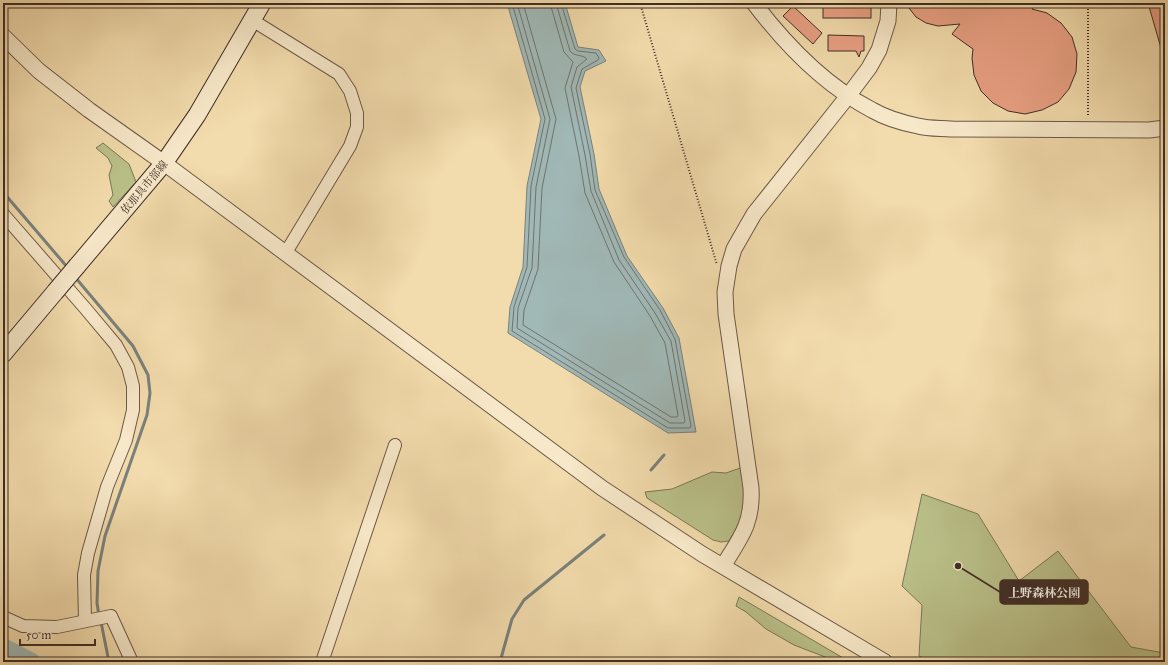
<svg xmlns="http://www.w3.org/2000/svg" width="1168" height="665" font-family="'IM FELL Great Primer','Noto Serif JP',serif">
<rect width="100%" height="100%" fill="#f2dbac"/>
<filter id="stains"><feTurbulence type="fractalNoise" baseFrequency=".005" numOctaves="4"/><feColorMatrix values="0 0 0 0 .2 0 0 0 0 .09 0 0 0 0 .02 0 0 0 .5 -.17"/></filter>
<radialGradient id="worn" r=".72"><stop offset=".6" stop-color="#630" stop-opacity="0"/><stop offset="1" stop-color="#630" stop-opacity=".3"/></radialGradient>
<g fill="#bac089" stroke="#7c7758">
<polygon points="103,143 129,164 136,182 113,207 109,201 113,195 109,175 112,166 108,158 96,148"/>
<polygon points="743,467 745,503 739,524 729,541 721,542 713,540 647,498 645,492 672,489 712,472 726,473"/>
<polygon points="922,494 978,514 1019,581 1058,551 1131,647 1164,653 1165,651 1165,662 934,662 919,656 922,605 902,586"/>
<polygon points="739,597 850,662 838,662 794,645 766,629 746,612 736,606"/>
</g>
<polygon fill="#a0b8b6" stroke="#79817d" points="507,3 565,3 578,47 599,50 606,61 585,71 580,87 594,154 599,189 627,256 663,308 679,338 696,432 668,433 508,333 510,307 523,267 527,186 541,119"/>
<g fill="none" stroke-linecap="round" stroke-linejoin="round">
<g stroke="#70736e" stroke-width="1">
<polyline points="512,3 545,119 531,186 527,267 514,307 512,331 668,428 690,428 691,426 675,339 660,310 624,257 595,190 590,154 576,88 582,69 598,60 599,58 596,53 578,51 575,49 561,3"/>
<path d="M517 3 550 119 536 187 532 268 518 308 517 328 670 423H684L685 421 671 341 655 313 619 260 591 191 585 155 571 87 577 67 587 59C582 54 575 57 570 51L556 3"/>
<polyline points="523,3 556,119 542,188 538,269 524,310 523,325 671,417 677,417 678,415 665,343 650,316 614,262 585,193 579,156 565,88 573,62 564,52 550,3"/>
</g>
<g stroke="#79817d" stroke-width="3">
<polyline points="3,192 68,268"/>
<polyline points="75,277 133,346 148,375 150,393 147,415 105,536 98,571 97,603 99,616"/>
<polyline points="651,470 664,455"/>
<polyline points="101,622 109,662"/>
<polyline points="500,662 512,619 524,600 604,535"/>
</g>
<polyline stroke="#a0b8b6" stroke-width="18" points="3,647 32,662"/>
</g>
<g fill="#e8a083" stroke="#3f2e27">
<polygon points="905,3 1036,3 1032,9 1047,13 1061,23 1072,37 1077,54 1076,72 1069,89 1058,102 1042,110 1025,114 1008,111 993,103 981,91 974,75 972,58 973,49 952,34 960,24 938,26 926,23 916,17"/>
<polygon points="1148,3 1165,3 1165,55 1163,55"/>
<polygon points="793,6 822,33 813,44 783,16"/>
<rect x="823" y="6" width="48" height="12"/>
<polygon points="828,35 864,36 864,51 861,51 859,57 856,51 828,51"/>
</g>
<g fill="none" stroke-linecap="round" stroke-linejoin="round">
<g stroke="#6c5948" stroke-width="14">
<g id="minor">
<polyline points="252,20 339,74 350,91 357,113 357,127 350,146 285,254"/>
<polyline points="3,214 85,308 116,345 128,367 133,386 133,410 126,440 107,487 88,553 84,575 85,621"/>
<polyline points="3,617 23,626 57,627 111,616 132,662"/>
<polyline points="322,662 395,445"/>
</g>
</g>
<g stroke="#6c5948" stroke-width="17">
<g id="tertiary">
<path d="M754 3C785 44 826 86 872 110 886 118 903 123 918 126 929 129 941 128 952 129L1149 130 1165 128"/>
<polyline points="3,36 39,71 89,110 164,163 602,488 702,554 885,662"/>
<path d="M723 566C741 537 753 523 751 488L726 314 725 292 729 266 734 249 754 214 848 96 869 68 879 50 888 21 889 3"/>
</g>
</g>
<g stroke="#3f2e27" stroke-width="19">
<g id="secondary">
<polyline points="77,266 164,163 197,115 262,3"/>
<polyline points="3,354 55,292"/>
</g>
</g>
<g stroke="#3f2e27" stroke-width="2" stroke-dasharray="1 2" stroke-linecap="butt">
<polyline points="640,3 717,265"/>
<polyline points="1088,3 1088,117"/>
</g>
<use href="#minor" stroke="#f7e8c9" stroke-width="12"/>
<use href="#tertiary" stroke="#f7e8c9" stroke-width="15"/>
<use href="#secondary" stroke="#f7e8c9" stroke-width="17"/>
<g stroke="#3f2e27" stroke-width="19" stroke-linecap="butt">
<polyline id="secondary-bridge" points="55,292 77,266"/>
</g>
<use href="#secondary-bridge" stroke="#f7e8c9" stroke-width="17"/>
</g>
<g text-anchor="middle" stroke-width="3.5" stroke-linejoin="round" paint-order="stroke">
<g font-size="11" fill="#3f2e27" stroke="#f7e8c9">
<text transform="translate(144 187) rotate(-50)" y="4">依那具市部線</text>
</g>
</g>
<path fill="none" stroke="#3f2e27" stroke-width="1.5" d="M958 566L1000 592"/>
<circle fill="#3f2e27" stroke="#f7e8c9" stroke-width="1.5" cx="958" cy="566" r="4"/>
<rect fill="#3f2e27" stroke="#3f2e27" stroke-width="1.5" x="1000" y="580" width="88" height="24" rx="4"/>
<g font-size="12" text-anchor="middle" font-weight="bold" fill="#fff">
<text x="1044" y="597">上野森林公園</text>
</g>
<rect width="1168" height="665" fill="none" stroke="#f2dbac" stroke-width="16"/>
<rect x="4" y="4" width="1160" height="657" fill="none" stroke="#3f2e27" stroke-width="2"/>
<rect x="8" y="8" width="1152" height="649" fill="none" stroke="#3f2e27"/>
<path d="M20 639v6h75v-6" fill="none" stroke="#3f2e27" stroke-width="2"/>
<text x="26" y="639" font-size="12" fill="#3f2e27" stroke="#f7e8c9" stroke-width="3" paint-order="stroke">50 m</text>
<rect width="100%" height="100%" filter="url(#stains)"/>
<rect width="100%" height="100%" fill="url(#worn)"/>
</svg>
